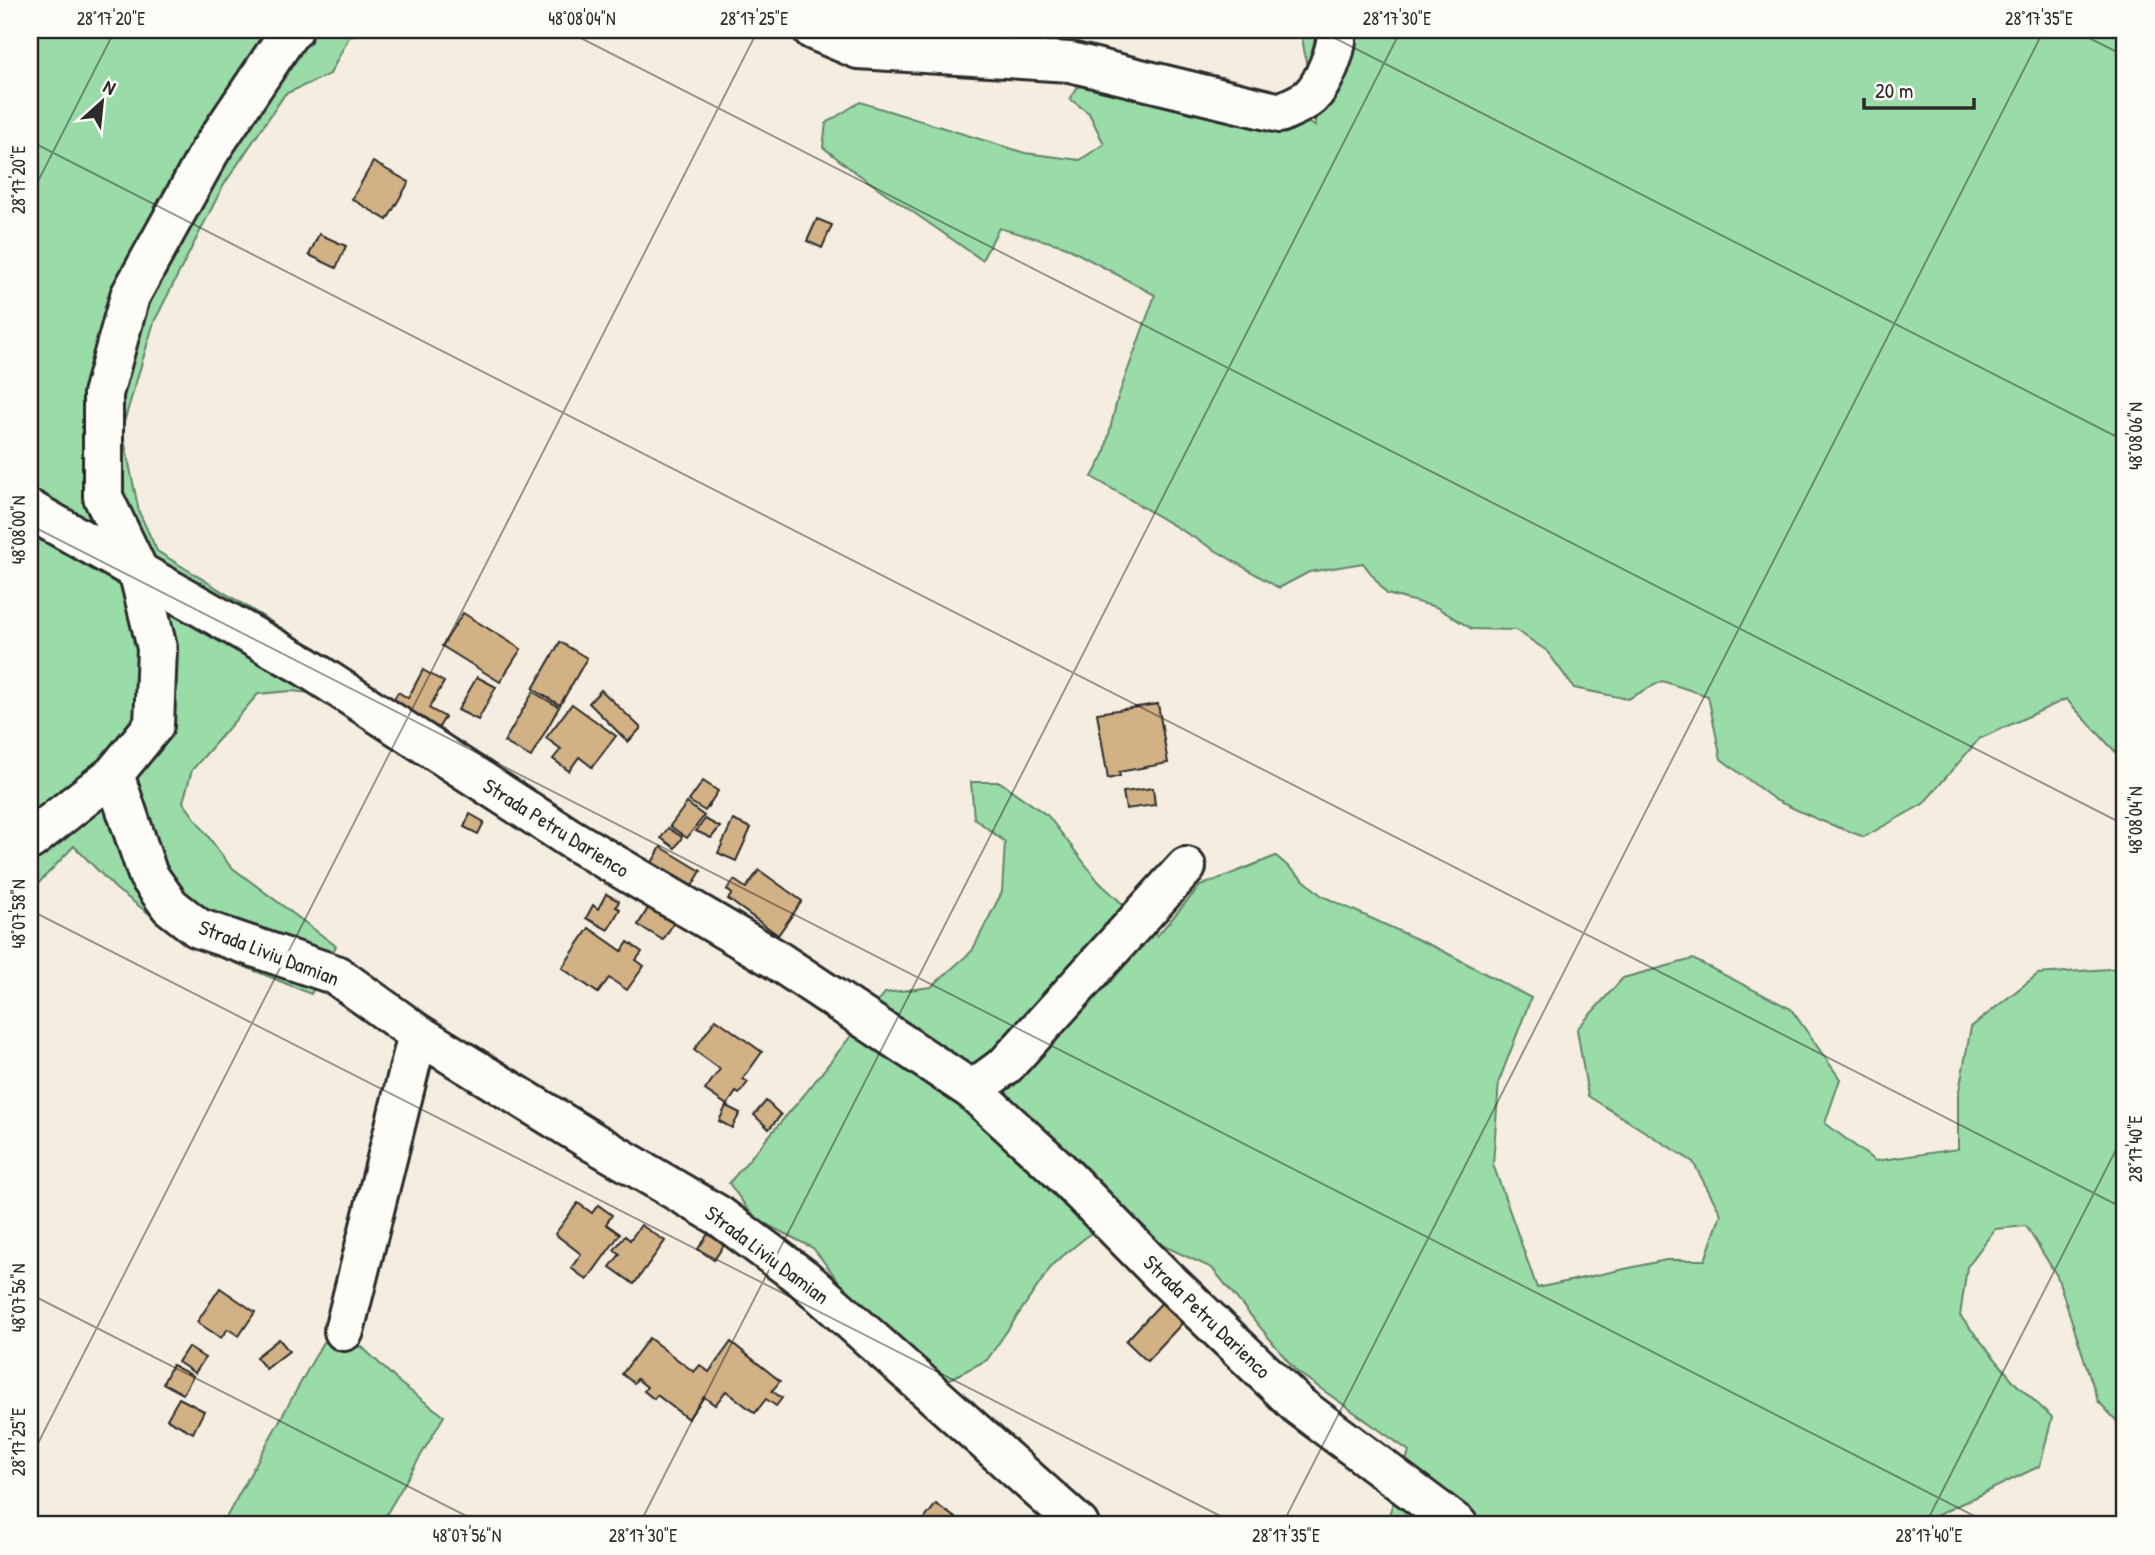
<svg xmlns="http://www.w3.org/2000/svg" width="2155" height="1555" font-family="'Patrick Hand',sans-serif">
<rect width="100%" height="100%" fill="#f4ede0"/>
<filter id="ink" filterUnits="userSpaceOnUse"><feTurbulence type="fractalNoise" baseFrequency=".0143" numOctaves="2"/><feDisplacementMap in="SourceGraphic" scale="14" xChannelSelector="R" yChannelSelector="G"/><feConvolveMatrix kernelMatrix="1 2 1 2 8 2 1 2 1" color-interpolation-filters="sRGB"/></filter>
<g filter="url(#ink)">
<g fill="#99dca7" stroke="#628469" stroke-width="2">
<polygon points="30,30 369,30 349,37 330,74 285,94 223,186 154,322 122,429 139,512 157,551 317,650 310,693 291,691 258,694 192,770 183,802 230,866 336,946 311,994 190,944 116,889 74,846 30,892"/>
<polygon points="1301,30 2125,30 2125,762 2066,699 1979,739 1923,804 1864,837 1819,820 1775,800 1721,759 1708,696 1662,681 1628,699 1574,688 1547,651 1516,630 1472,629 1436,607 1387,594 1363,563 1309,572 1279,588 1092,477 1104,455 1117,400 1155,295 1064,246 999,228 982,260 848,167 823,147 826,123 860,102 1025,153 1080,160 1104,144 1089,113 1070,99 1077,88 1093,79 1307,121 1316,127"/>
<polygon points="971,782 1000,782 1048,816 1099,882 1157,936 1200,886 1276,856 1322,896 1443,951 1531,998 1499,1081 1493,1164 1537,1288 1666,1260 1705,1260 1721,1214 1693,1162 1588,1096 1577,1029 1623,978 1693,959 1791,1009 1840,1079 1825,1123 1875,1161 1958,1149 1958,1096 1971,1027 2038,974 2123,968 2125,965 2125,1430 2098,1401 2057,1276 2026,1226 1995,1229 1967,1267 1960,1316 2015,1383 2052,1417 2040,1466 1917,1525 1386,1525 1409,1451 1296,1371 1212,1268 1107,1220 1053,1264 987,1360 946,1381 865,1315 813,1248 754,1218 729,1183 804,1095 885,993 931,987 972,951 1002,892 1005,842 974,818"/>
<polygon points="323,1342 362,1347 401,1384 444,1416 380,1525 222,1525"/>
</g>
<g fill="#d2b185" stroke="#2b2b2b" stroke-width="2">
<polygon points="373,162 409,182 387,220 352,199"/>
<polygon points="817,219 832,225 822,248 807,241"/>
<polygon points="319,234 346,246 336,268 309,255"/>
<polygon points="463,613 521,649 500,682 442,646"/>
<polygon points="560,642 587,658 560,705 533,689"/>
<polygon points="423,670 444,682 429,708 445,717 435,734 389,707 398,692 408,698"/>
<polygon points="477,677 496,687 478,720 458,710"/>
<polygon points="601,690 641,728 628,742 589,703"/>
<polygon points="533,692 559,707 531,757 504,742"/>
<polygon points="572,704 616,736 592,767 579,757 569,771 553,759 561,749 546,738"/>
<polygon points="1158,704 1168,763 1119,772 1120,776 1108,779 1097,713"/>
<polygon points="703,781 718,791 705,811 689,801"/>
<polygon points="1153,788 1155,805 1126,809 1123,792"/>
<polygon points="687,803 704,816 687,838 670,826"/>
<polygon points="470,814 484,822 478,834 464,827"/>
<polygon points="705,819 720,827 711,838 696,831"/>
<polygon points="733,820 751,828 736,861 718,853"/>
<polygon points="668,828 682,837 675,848 661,838"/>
<polygon points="661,847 701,871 689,891 649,868"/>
<polygon points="759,870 802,901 778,935 728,899 732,894 727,890 734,880 746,888"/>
<polygon points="606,894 619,901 616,907 620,909 608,930 586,918 593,905 598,909"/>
<polygon points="650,905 675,921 663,940 638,925"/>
<polygon points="589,928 622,951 628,942 642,952 636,960 644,966 627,990 609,978 598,993 562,968"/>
<polygon points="716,1019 762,1052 743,1079 748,1082 739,1094 736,1092 727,1105 705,1090 720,1069 694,1050"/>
<polygon points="766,1101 781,1115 769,1129 754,1115"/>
<polygon points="726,1106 740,1113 732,1128 719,1121"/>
<polygon points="578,1203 592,1213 598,1205 612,1215 606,1224 620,1234 587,1280 571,1268 581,1254 555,1234"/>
<polygon points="641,1225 665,1241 634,1284 610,1267 620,1254 614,1250 625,1236 630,1240"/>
<polygon points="708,1234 724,1245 714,1260 698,1249"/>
<polygon points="220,1288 255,1312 239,1336 228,1329 221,1338 197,1322"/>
<polygon points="1166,1298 1187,1318 1147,1361 1126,1341"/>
<polygon points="649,1338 694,1372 700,1365 709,1372 731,1342 780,1381 772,1391 782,1398 776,1406 766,1399 755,1413 726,1391 715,1405 704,1397 688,1419 657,1395 654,1399 644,1391 647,1387 637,1379 634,1383 622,1374"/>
<polygon points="279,1339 289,1351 266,1369 256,1357"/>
<polygon points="188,1347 205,1358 195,1373 178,1362"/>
<polygon points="172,1365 193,1376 183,1394 163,1383"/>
<polygon points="179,1398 204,1411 193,1433 167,1419"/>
<polygon points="936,1504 965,1525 920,1525"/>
</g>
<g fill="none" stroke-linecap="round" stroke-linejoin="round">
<g stroke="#2b2b2b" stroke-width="44">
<g id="minor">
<path d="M813 30 858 49 1070 62 1280 113C1289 108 1302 104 1310 97 1323 85 1339 47 1336 30"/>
<polyline points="30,510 305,666 571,839 772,957 972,1090 1058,1169 1161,1274 1299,1406 1458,1525"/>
<polyline points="114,774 148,875 170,906 198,928 336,975 418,1034 593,1142 718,1215 803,1278 1079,1525"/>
<polyline points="30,840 114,774 154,725 157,648 138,570 103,497 103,394 130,296 210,151 289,33 293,30"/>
<polyline points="972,1090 1006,1065 1186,867"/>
<polyline points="344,1331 418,1034"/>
</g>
</g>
<use href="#minor" stroke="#fdfcf7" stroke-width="38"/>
</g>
</g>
<path fill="none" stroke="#2b2b2b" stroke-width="2" stroke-opacity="0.45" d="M565 30 2125 825M1319 30 2125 441M2073 30 2125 56M30 141 2125 1209M30 197 115 30M30 525 1992 1525M30 910 1238 1525M30 1294 484 1525M30 1459 758 30M639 1525 1401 30M1282 1525 2044 30M1925 1525 2125 1132"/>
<g text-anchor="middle" stroke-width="7" stroke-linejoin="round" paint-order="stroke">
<g font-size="21" fill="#2b2b2b" stroke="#fdfcf7">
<text transform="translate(556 828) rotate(32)" y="7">Strada Petru Darienco</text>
<text transform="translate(269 953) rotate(21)" y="7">Strada Liviu Damian</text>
<text transform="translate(767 1255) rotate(37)" y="7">Strada Liviu Damian</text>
<text transform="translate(1207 1317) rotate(44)" y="7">Strada Petru Darienco</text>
</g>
</g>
<rect width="2155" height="1555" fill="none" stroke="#fdfcf7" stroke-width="77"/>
<g transform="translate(102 102) rotate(27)" stroke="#fdfcf7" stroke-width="5" paint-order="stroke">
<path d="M0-5L12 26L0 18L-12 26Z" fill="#2b2b2b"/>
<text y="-10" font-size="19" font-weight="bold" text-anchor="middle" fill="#2b2b2b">N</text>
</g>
<path d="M1864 98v10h110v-10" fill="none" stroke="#2b2b2b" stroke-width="3.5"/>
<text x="1875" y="98" font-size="21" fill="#2b2b2b" stroke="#fdfcf7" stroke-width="5" paint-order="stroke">20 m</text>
<rect x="38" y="38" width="2078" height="1478" fill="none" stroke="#2b2b2b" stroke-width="2.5"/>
<g font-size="18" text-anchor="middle" fill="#2b2b2b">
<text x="111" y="25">28°17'20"E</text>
<text x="582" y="25">48°08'04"N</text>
<text x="754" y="25">28°17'25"E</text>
<text x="1397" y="25">28°17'30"E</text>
<text x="2039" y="25">28°17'35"E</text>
<text transform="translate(19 180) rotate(-90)" y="6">28°17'20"E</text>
<text transform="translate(2136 436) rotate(-90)" y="6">48°08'06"N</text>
<text transform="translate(19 530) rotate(-90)" y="6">48°08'00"N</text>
<text transform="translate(2136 820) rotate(-90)" y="6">48°08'04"N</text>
<text transform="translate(19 914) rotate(-90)" y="6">48°07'58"N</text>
<text transform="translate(2136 1149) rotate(-90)" y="6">28°17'40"E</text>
<text transform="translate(19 1298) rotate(-90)" y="6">48°07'56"N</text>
<text transform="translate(19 1442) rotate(-90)" y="6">28°17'25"E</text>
<text x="467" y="1542">48°07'56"N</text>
<text x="643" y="1542">28°17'30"E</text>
<text x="1286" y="1542">28°17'35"E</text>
<text x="1929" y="1542">28°17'40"E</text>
</g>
</svg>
